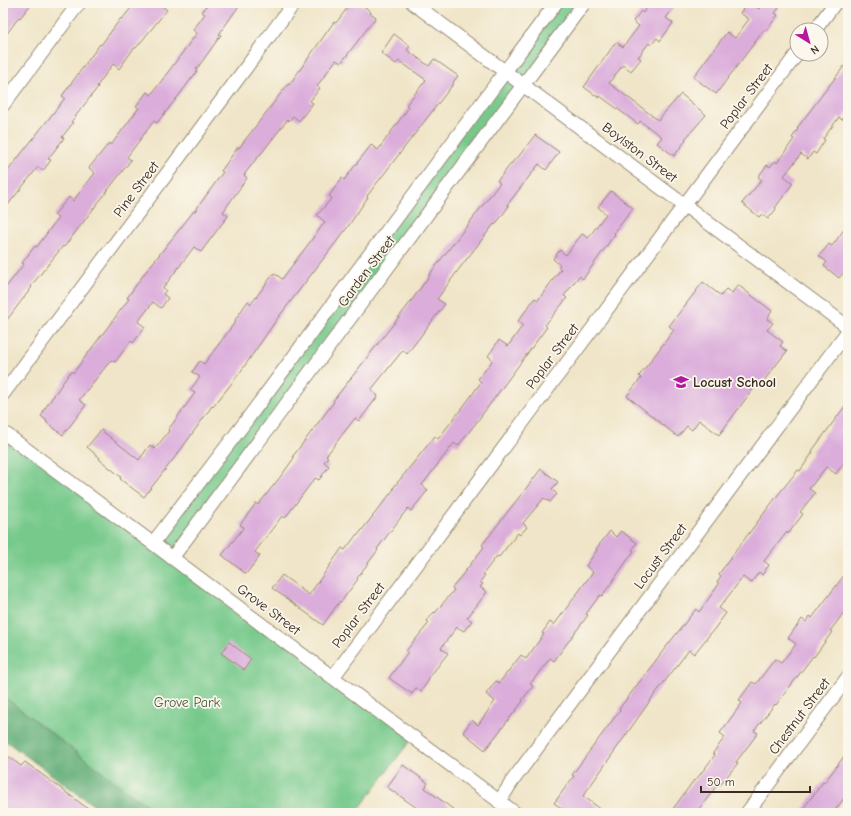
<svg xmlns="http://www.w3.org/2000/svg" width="851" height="816" font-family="'Comic Neue',sans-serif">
<rect width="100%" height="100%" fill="#fbf7ec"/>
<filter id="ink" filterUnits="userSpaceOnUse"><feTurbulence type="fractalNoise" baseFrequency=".025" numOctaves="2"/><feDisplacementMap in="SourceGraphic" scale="8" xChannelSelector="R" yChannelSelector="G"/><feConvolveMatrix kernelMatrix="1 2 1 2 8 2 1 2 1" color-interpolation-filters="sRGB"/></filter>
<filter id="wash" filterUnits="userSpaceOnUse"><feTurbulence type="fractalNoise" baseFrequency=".012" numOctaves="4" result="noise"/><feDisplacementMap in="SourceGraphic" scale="16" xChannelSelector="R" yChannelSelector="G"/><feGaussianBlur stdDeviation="0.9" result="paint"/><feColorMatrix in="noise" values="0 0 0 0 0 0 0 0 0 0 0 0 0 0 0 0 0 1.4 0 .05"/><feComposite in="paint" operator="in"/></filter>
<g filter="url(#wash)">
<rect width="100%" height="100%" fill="#f0e5c8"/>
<g fill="#76c98b" stroke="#587a54">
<polygon points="558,3 582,3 172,554 156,542"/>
<polygon points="3,432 412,738 356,813 158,813 132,795 3,696"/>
</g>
<polygon fill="#60ad77" stroke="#4e6c4a" points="3,696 132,795 158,813 104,813 3,739"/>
<g id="blocks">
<g fill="#dbaddb">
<polygon points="3,3 32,3 20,18 19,17 3,39"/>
<polygon points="135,3 158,3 167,10 136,48 134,48 119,69 113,64 97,86 98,87 71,122 73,123 62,137 64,138 48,159 51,160 43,171 38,167 3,211 3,177 65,98 62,96 100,44 101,45 121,18 122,19"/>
<polygon points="208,3 241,3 219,34 221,35 196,70 197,71 180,94 157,123 154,121 127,157 131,160 64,247 63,246 31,286 32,287 3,325 3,291 24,264 22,263 35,246 37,247 58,218 54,215 69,197 73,201 95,173 89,168 109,143 111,145 139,108 136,106 147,92 151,95 197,33 193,30 205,14 202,12"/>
<polygon points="351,3 360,3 371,12 370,13 376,17 341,63 336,60 317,86 320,88 310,101 313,103 299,121 293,116 289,121 288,119 260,155 259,155 244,175 247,178 223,212 228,216 221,225 201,252 194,247 163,288 166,290 163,294 168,298 161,308 153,302 138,322 145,327 133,343 131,341 115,362 111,360 79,400 86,405 63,435 46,422 47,421 41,416 44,412 43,411 71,371 73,373 129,299 127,298 144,274 194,211 195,211 223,172 221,171 238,147 239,148 288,84 289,85 334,22 336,23"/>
<polygon points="650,3 677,3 666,18 673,23 660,41 657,38 651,45 649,43 638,57 641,59 631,71 623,65 609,83 658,120 681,94 706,115 685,139 686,140 674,156 657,143 662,137 640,121 638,124 600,96 599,98 584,87 616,42 623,47 639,26 633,21 641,11 643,13"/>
<polygon points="747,3 751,3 759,9 763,3 772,3 779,8 775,13 778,15 766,31 764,30 716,94 693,77 727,32 735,38 749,19 740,13"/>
<polygon points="394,34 410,46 407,50 429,66 434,59 458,76 453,82 454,83 367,196 368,197 347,228 277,319 239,374 213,407 212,406 182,448 144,497 120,479 121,477 99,459 100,458 87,447 101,430 139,460 150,445 155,449 169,431 168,430 195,393 190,390 200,377 192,372 200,361 204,364 236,321 235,320 248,301 251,304 274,273 282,279 325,222 317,215 332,198 329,196 342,178 344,180 371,145 378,150 409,107 406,105 426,80 405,65 399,61 396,64 381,53"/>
<polygon points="848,61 848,111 842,120 839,117 823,139 825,140 816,154 813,152 808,159 801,154 784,176 793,183 775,208 776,209 768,219 762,214 759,217 742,203 762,180 758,177 767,165 770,167 775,161 777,163 794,139 792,138 798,129 797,128"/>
<polygon points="535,135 559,152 546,170 539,164 507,205 509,206 495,225 494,224 459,269 437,299 445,304 407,354 403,350 371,390 378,396 359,421 355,418 326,456 328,457 324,462 329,466 319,480 315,478 285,518 282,516 255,552 260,556 246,574 222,555 244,527 240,525 256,503 258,505 281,476 294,458 293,456 334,402 333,401 406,308 430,275 429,275 500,183 497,181 515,159 516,160"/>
<polygon points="611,191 633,208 614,233 615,234 583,279 579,276 564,296 567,298 545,325 547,327 476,423 458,446 454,443 422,485 428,490 411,511 408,508 377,549 378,550 357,578 358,579 341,602 340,601 323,625 272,588 282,575 309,595 342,548 345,550 357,534 358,535 394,489 393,488 435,436 438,439 469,399 481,382 478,379 492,361 491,360 492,359 488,356 499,340 508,346 523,325 518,321 535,298 538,300 561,269 558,267 560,265 553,259 560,250 566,255 582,234 588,238 606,214 598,207"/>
<polygon points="848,224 848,267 839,278 824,266 827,262 819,256 829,244 832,246"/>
<polygon points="703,282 721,296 726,289 732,293 738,285 772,311 767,319 773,323 767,330 783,342 780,346 787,351 759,387 756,385 719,435 699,420 692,430 687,426 678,437 627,396 641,378 639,376 674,330 669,326"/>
<polygon points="848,402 848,457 836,474 826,467 809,489 815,493 800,512 803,514 788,534 787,532 764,561 769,565 762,575 759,572 751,583 743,577 719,608 726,613 715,628 694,654 689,650 652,698 583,796 606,813 569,813 554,803 574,776 572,775 620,710 619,709 666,647 696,609 699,612 719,584 717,582 721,576 719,574 734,553 777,496 798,470 800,471 813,452 812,451"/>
<polygon points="541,469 558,482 552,489 557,494 550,502 544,498 523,523 527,527 520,535 518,533 499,557 497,556 483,574 485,575 480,582 483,584 480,587 487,592 467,618 472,621 464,631 457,627 441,648 448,653 428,679 429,680 421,691 416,688 412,694 389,678 408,652 406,651 429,623 427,621 434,612 435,613 454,590 452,588 484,547 482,545"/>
<polygon points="610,531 616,537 621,531 637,543 632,550 634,551 602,596 600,595 586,614 588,615 554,661 550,658 530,684 533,686 522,700 523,701 485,750 463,732 472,720 478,725 495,701 486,694 496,681 499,683 521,655 526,659 544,634 542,633 550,622 554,625 593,572 586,566 597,550 596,549"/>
<polygon points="848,570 848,607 830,631 832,632 814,657 813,656 776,705 775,704 754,731 758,733 736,762 738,763 720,785 718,784 696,813 670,813 694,780 695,781 715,755 713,753 725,737 720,733 742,703 739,700 752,682 756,684 775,659 781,663 796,644 788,638 802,619 806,622 810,616 812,618"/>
<polygon points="229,642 251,659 244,670 221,653"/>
<polygon points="848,751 848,793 833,813 800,813 823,782 824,783"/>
<polygon points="8,756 21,766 25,762 94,813 3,813 3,762"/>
<polygon points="403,765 428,783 425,788 458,813 424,813 387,787"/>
</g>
</g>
</g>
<g filter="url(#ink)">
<use href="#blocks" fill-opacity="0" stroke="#968873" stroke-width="1"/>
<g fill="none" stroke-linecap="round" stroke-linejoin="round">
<g stroke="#968873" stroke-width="15">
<g id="street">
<polyline points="413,3 848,327"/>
<polyline points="815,30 835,3"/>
<polyline points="3,105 79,3"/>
<polyline points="3,394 294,3"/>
<polyline points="3,432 515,813"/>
<polyline points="153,543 243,425 556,3"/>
<polyline points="172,558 584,3"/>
<polyline points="333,677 797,54"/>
<polyline points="499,802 513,780 848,331"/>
<polyline points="747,813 848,677"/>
</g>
</g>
<use href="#street" stroke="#fff" stroke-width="13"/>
</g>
</g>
<defs>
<g id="school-bare" transform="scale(1.2)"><path d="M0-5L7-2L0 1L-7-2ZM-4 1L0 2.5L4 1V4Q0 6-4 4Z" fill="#b5179e" stroke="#fbf7ec" stroke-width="2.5" paint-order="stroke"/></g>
</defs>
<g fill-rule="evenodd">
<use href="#school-bare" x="681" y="382"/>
</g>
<g text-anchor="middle" stroke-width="3.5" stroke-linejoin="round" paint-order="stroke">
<g font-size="14" fill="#3b2a1e" stroke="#fbf7ec">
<text transform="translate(746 96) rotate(-53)" y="5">Poplar Street</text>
<text transform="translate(640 152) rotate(37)" y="5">Boylston Street</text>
<text transform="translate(136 189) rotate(-53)" y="5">Pine Street</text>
<text transform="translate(366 271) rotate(-53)" y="5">Garden Street</text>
<text transform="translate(552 356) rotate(-53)" y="5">Poplar Street</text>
<text transform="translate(660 556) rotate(-53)" y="5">Locust Street</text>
<text transform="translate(269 609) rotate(37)" y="5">Grove Street</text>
<text transform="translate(358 615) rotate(-53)" y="5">Poplar Street</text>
<text transform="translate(799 716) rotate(-53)" y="5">Chestnut Street</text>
</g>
<g font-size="14" font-weight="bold" fill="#3b2a1e" stroke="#fbf7ec" text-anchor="start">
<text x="693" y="387">Locust School</text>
</g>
<g font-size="14" fill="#4d5a3f" stroke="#fbf7ec">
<text x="187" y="707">Grove Park</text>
</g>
</g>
<rect width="851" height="816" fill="none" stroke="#fbf7ec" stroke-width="16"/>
<g transform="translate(809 42) rotate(143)"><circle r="19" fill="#fbf7ec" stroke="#aea59a"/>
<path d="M0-3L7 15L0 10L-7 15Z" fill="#b5179e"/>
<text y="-6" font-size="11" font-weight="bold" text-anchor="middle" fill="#3b2a1e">N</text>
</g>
<path d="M701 786v6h109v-6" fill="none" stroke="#3b2a1e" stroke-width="2"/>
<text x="707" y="786" font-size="12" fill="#3b2a1e" stroke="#fbf7ec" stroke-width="3" paint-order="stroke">50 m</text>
</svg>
